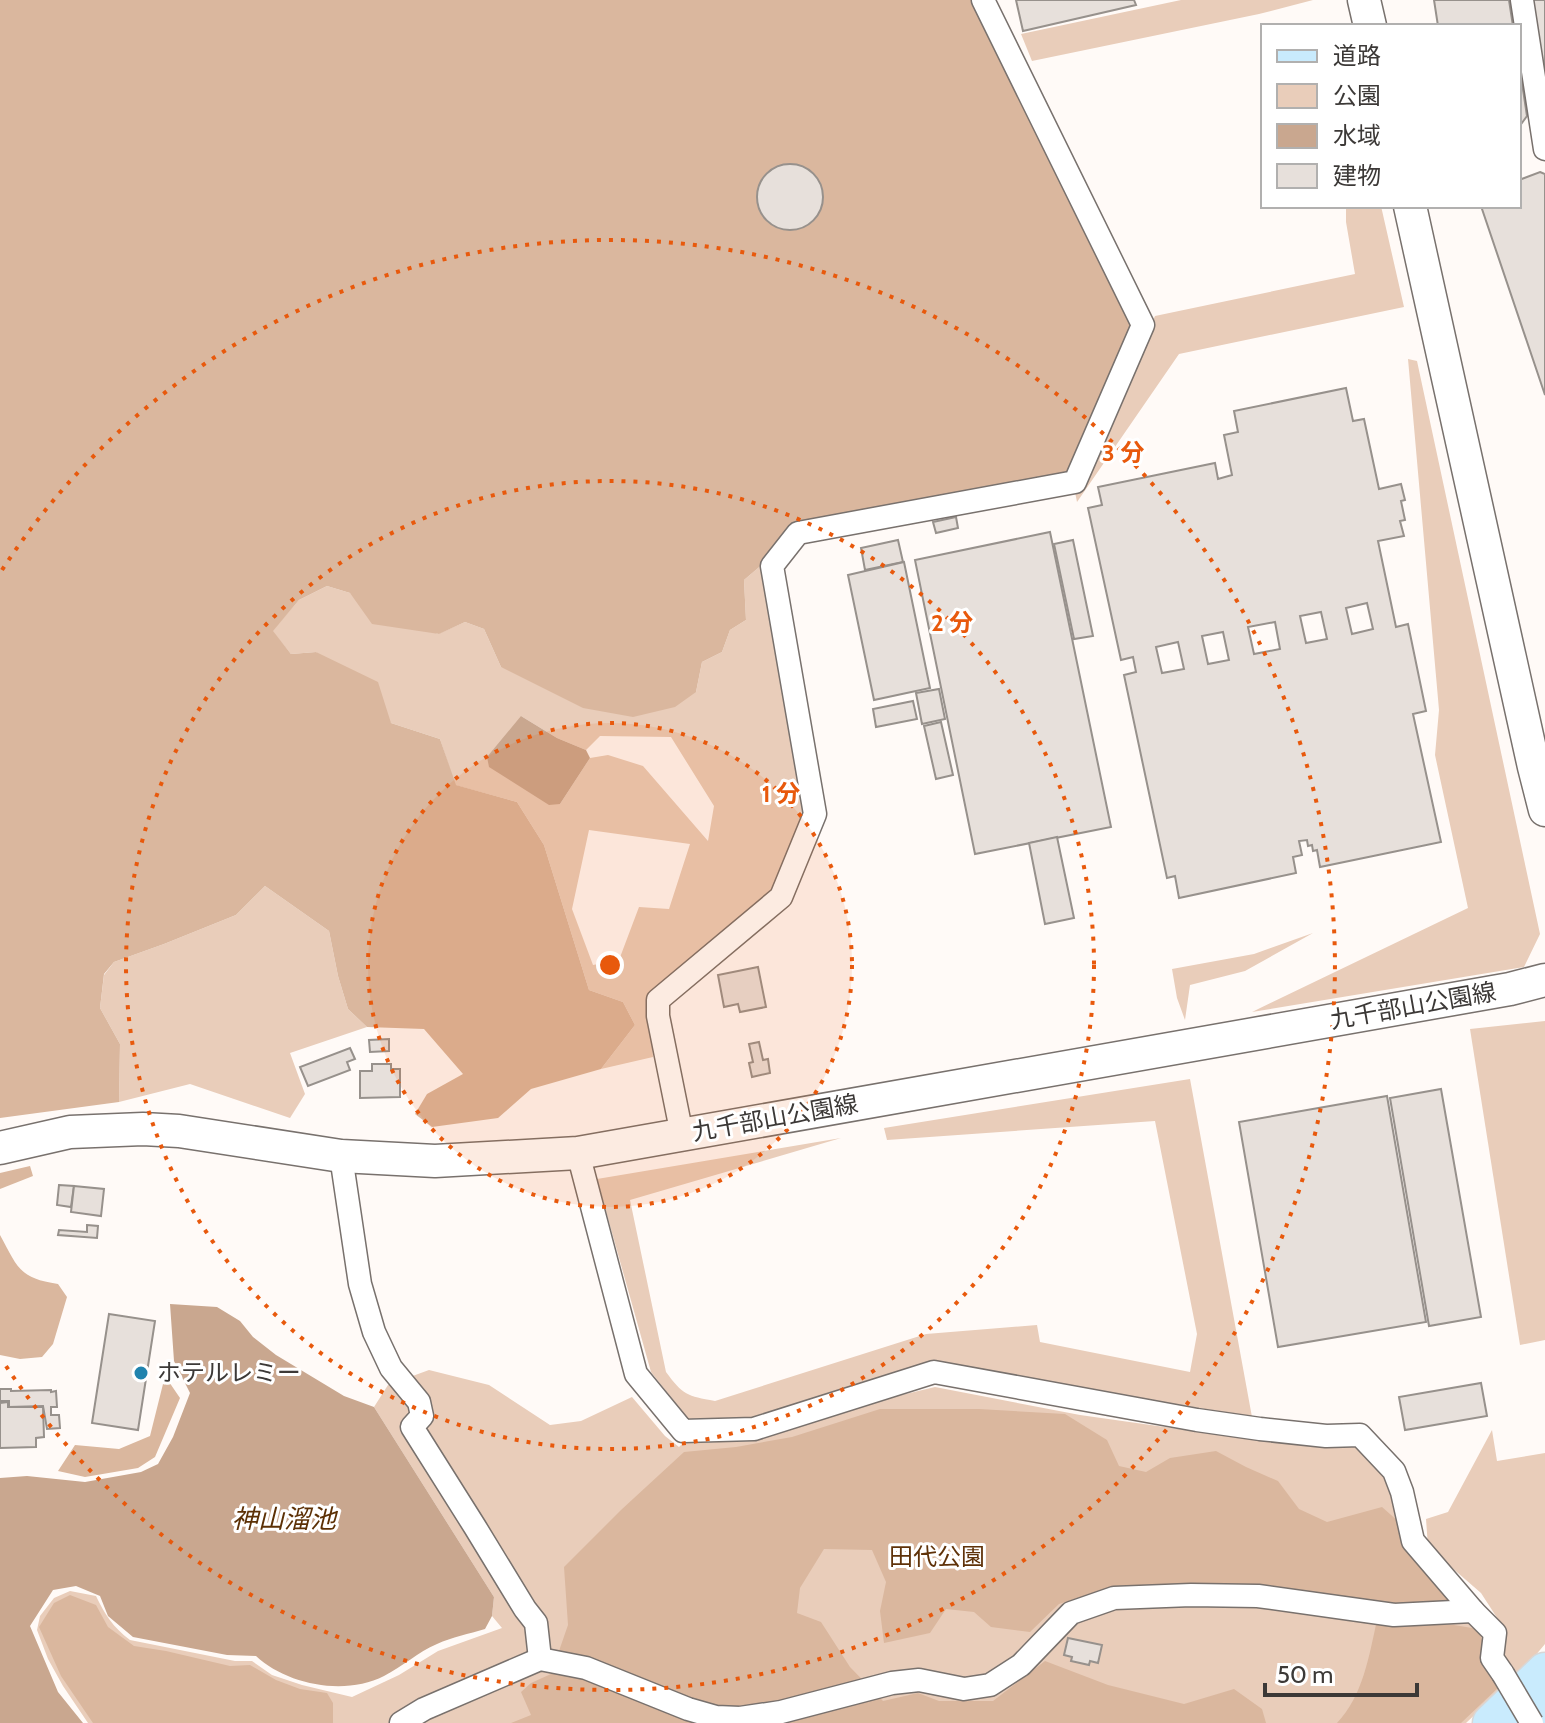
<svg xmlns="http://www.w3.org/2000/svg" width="1545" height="1723" font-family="Cabin,'Noto Sans JP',sans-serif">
<rect width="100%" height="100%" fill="#fffaf7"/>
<g fill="#e9cdba" fill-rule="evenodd">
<polygon points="1181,0 1313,0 1259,14 1032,61 1021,34"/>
<polygon points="1346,206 1381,206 1404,307 1179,354 1077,502 1075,492 1155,316 1355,274 1346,222"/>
<polygon points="1408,359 1417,361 1540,934 1524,967 1252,1012 1468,908 1435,755 1439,710"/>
<path d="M764 563 808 810 770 894 649 994 653 1057 601 1069 635 1025 623 1002 589 990 544 845 517 802 455 785 440 739 391 723 316 652 291 654 272 631 299 600 327 586 350 593 438 634 465 622 484 629 501 667 696 692 702 662 722 652 730 630 746 620 744 580ZM521 716 557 738 586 750 600 736 671 737 714 806 708 841 643 766 608 755 590 758 560 804ZM589 830 690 844 669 909 639 907 619 960 593 965 572 909Z"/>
<polygon points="265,886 329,931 338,976 348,1009 367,1027 290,1053 305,1094 290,1118 190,1084 119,1102 120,1044 100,1008 104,975 114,962 164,944 236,915"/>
<polygon points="1313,933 1245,971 1190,985 1185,1020 1177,998 1172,969 1254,954"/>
<polygon points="1545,1021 1545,1340 1520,1345 1470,1029"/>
<path d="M1190 1079 1252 1417 931 1363 750 1422 688 1419 651 1372 597 1179 841 1138 630 1200 666 1372C683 1395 687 1396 715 1401L926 1334 1037 1325 1040 1342 1190 1372 1197 1334 1155 1121 887 1140 884 1128Z"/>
<path d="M429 1370 489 1385 550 1425 581 1421 632 1397 665 1436 679 1447 683 1443 755 1441 830 1415 889 1398 935 1387 1080 1415 1200 1432 1323 1444 1355 1443 1389 1476 1409 1547 1477 1624 1487 1644 1502 1689 1466 1723H88L63 1686 48 1659 37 1630 40 1616 54 1598 70 1591 96 1596C105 1615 113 1627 130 1640L235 1661H252L272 1675 302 1685 352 1697 399 1675 438 1651 502 1628 492 1616 494 1597 374 1407 388 1385Z"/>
<polygon points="1492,1430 1497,1461 1545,1453 1545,1644 1518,1676 1503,1655 1503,1627 1481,1593 1428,1547 1426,1519 1448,1512"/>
</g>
<g fill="#dab79e">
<polygon points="0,0 973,0 1133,322 1072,471 794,523 764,563 744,580 746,620 730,630 722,652 702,662 696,692 675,707 633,717 583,708 501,667 484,629 465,622 439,634 372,624 350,593 327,586 299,600 273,631 291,654 316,652 378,682 391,723 440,739 456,785 517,802 544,845 589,990 623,1002 635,1025 601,1069 531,1089 498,1118 432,1127 415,1114 427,1094 463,1074 424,1029 367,1027 348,1009 338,976 329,931 265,886 236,915 164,944 114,962 104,974 100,1008 120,1044 119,1102 0,1118"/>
<polygon points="30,1166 33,1176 0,1189 0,1173"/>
<path d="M0 1235C18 1268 19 1278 58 1284L67 1297 53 1344 42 1357 20 1359 0 1355Z"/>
<polygon points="165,1376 180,1398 155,1457 138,1468 85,1477 58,1471 75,1445 119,1449 150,1436"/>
<polygon points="880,1409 979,1409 1065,1414 1107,1440 1119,1466 1146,1472 1170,1458 1216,1451 1246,1467 1278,1481 1299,1509 1327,1522 1382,1507 1399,1522 1461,1602 1433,1608 1245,1588 1096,1592 1059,1604 1030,1632 991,1627 974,1612 946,1609 930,1633 884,1643 880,1611 886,1582 872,1550 824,1549 800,1588 797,1613 821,1622 850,1667 883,1701 918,1693 939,1701 993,1701 1045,1661 1108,1685 1184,1704 1234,1689 1262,1709 1266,1723 511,1723 531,1715 521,1692 531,1683 551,1674 568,1625 564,1567 621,1510 684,1452 736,1447 792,1437"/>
<polygon points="70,1595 96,1605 108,1627 134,1646 166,1651 230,1666 250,1665 276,1680 300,1689 327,1693 333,1703 333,1723 93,1723 61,1676 39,1627 54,1603"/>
<path d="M1377 1620 1454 1625 1478 1629 1499 1687 1461 1723H1337C1363 1696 1369 1656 1377 1620Z"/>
</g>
<g fill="#c9a78f">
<polygon points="521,716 557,738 586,750 590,758 560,804 549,805 489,767 487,757"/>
<path d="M170 1304 217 1307 240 1321 253 1337 276 1355 344 1396 374 1407 494 1597 492 1616 485 1629C469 1634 452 1637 437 1644 418 1652 402 1667 384 1676 345 1696 287 1685 256 1656L227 1655 133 1637 108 1616 100 1596 76 1586 53 1590 30 1626 58 1692 83 1723H0V1478L27 1476 85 1482 141 1472 158 1464 173 1437 190 1393 174 1361Z"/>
</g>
<g fill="#e7e0db" stroke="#97918c" stroke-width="2" fill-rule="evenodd">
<polygon points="1016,0 1134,0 1136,5 1023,31"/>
<polygon points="1434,0 1509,0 1513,26 1438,26"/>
<polygon points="1532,0 1545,0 1545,68 1541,57"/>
<polygon points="1519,63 1527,116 1519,127"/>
<circle cx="790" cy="197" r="33"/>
<polygon points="1540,172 1545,174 1545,395 1481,206 1519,206 1519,180"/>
<path d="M1346 388 1353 421 1364 419 1379 489 1401 484 1405 500 1401 501 1405 520 1400 521 1404 536 1378 541 1396 627 1408 624 1426 711 1413 714 1441 842 1320 867 1317 850 1313 851 1312 845 1308 846 1307 840 1299 841 1302 855 1293 857 1296 873 1179 898 1175 876 1167 878 1124 675 1136 672 1133 657 1121 660 1088 508 1102 505 1098 487 1215 463 1218 479 1232 475 1224 435 1238 432 1234 411ZM1367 603 1373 629 1352 634 1346 608ZM1321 612 1327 639 1306 643 1300 616ZM1275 622 1280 649 1254 654 1248 627ZM1223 632 1229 660 1208 664 1202 636ZM1178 642 1184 669 1162 673 1156 647Z"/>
<polygon points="956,517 958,528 936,533 933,522"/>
<polygon points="1050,532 1111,827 975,854 915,560"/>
<polygon points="898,540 903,562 865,570 861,548"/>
<polygon points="1073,540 1093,636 1074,639 1054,544"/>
<polygon points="904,562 930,688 874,700 848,575"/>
<polygon points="939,689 945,719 922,724 916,693"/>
<polygon points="913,701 917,719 876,727 873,709"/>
<polygon points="941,722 953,775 936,779 924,726"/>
<polygon points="1057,837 1074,918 1045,924 1029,843"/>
<polygon points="758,967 766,1007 740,1012 738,1004 724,1007 718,975"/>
<polygon points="389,1039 389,1051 370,1052 369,1040"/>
<polygon points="759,1042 763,1060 768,1059 770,1073 752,1077 749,1063 753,1062 749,1044"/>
<polygon points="350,1048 355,1059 347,1062 350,1070 308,1086 300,1067"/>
<polygon points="372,1064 391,1064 391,1069 400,1069 400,1097 360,1098 360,1071 372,1071"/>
<polygon points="1441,1089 1481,1317 1429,1326 1390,1098"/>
<polygon points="1387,1096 1426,1322 1278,1347 1239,1122"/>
<polygon points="59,1185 74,1186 71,1207 57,1205"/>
<polygon points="74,1186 104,1189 101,1216 71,1212"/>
<polygon points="87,1225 98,1226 97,1238 58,1235 59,1230 87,1232"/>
<polygon points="109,1314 155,1321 138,1430 92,1423"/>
<polygon points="1481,1383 1487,1416 1405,1430 1399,1397"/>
<polygon points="0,1389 11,1389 11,1391 51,1390 51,1392 56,1391 57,1407 51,1407 51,1415 59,1415 60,1428 47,1429 43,1406 9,1407 9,1401 0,1401"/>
<polygon points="8,1402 8,1407 43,1407 44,1437 36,1438 36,1447 0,1448 0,1403"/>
<polygon points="1068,1638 1102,1645 1098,1663 1090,1661 1089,1665 1071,1661 1072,1657 1064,1655"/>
</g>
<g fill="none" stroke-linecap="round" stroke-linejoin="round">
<g stroke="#78716d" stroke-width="25">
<g id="street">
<polyline points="1522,0 1545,149"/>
<polyline points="682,1135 658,1016 658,1000 781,897 815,814 772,566 798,533 1075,482 1143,325 983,0"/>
<polyline points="578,1153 636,1374 683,1431 754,1429 934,1372 1197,1420 1260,1429 1326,1436 1360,1435 1394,1471 1402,1492 1413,1541 1473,1611 1495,1633 1492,1658 1503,1674"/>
<polyline points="341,1156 360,1284 374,1332 391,1368 419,1402 422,1416 412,1427 475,1527 525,1609 536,1623 540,1659"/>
<polyline points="401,1723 424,1709 540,1659 586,1668 688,1709 716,1717 740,1718 781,1712 892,1683 919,1680 964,1689 990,1685 1021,1665 1071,1613 1114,1598 1191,1595 1258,1596 1394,1615 1473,1611"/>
</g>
</g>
<g stroke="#78716d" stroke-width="35">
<g id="secondary">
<polyline points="1364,0 1370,26"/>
<polyline points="1410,206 1534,767 1545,810"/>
<polyline points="0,1148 70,1132 143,1129 179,1131 341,1156 435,1161 578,1153 1510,989 1545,980"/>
</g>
</g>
<g stroke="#d8d7d7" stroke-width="39">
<g id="primary">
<polyline points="1491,1723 1545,1671"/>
<polyline points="1527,1723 1545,1706"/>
</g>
</g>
<use href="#street" stroke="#fff" stroke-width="22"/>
<use href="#secondary" stroke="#fff" stroke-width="32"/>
<use href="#primary" stroke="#c9ebfd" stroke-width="36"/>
<g stroke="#78716d" stroke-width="25" stroke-linecap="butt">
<polyline id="street-bridge" points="1503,1674 1532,1723"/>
</g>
<use href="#street-bridge" stroke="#fff" stroke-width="22"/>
</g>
<circle cx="610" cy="965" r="242" fill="#e8590c" fill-opacity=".12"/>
<g fill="none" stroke="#e8590c" stroke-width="4" stroke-dasharray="4 8">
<circle cx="610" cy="965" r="242"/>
<circle cx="610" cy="965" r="484"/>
<path d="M2 570A725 725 0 1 1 2 1360"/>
</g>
<circle fill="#2083ae" stroke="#fff" stroke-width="3" cx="141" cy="1373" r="8"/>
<g text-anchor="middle" stroke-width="6" stroke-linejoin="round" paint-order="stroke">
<g font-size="24" fill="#3c3937" stroke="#fff">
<text transform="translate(1413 1006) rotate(-10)" y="8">九千部山公園線</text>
<text transform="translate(775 1118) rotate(-10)" y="8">九千部山公園線</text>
</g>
<g font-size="24" fill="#3c3937" stroke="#fff" text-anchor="start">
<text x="157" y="1381">ホテルレミー</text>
</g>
<g font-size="24" fill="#5f3209" stroke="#fff">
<text x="937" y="1565">田代公園</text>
</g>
<g font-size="26" font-style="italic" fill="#5c3005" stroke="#fff">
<text x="284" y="1528">神山溜池</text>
</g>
</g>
<circle cx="610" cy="965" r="12" fill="#e8590c" stroke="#fff" stroke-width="4"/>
<g font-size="24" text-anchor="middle" font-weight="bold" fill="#e8590c" stroke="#fff" stroke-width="6" stroke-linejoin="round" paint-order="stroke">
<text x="1123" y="461">3 分</text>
<text x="952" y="631">2 分</text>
<text x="781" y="802">1 分</text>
</g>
<rect x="1261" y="24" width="260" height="184" fill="#ffffff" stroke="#b1b0af" stroke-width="2"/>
<rect x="1277" y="50" width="40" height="12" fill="#c9ebfd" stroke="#b1b0af" stroke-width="2"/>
<text x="1333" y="64" font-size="24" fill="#3c3937">道路</text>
<rect x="1277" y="84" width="40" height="24" fill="#e9cdba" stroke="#b1b0af" stroke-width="2"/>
<text x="1333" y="104" font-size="24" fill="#3c3937">公園</text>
<rect x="1277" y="124" width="40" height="24" fill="#c9a78f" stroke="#b1b0af" stroke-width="2"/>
<text x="1333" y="144" font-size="24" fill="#3c3937">水域</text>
<rect x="1277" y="164" width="40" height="24" fill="#e7e0db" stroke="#b1b0af" stroke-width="2"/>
<text x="1333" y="184" font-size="24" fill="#3c3937">建物</text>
<path d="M1265 1683v12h152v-12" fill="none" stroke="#3c3937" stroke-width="4"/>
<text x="1277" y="1683" font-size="24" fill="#3c3937" stroke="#ffffff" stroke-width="6" paint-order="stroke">50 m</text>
</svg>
